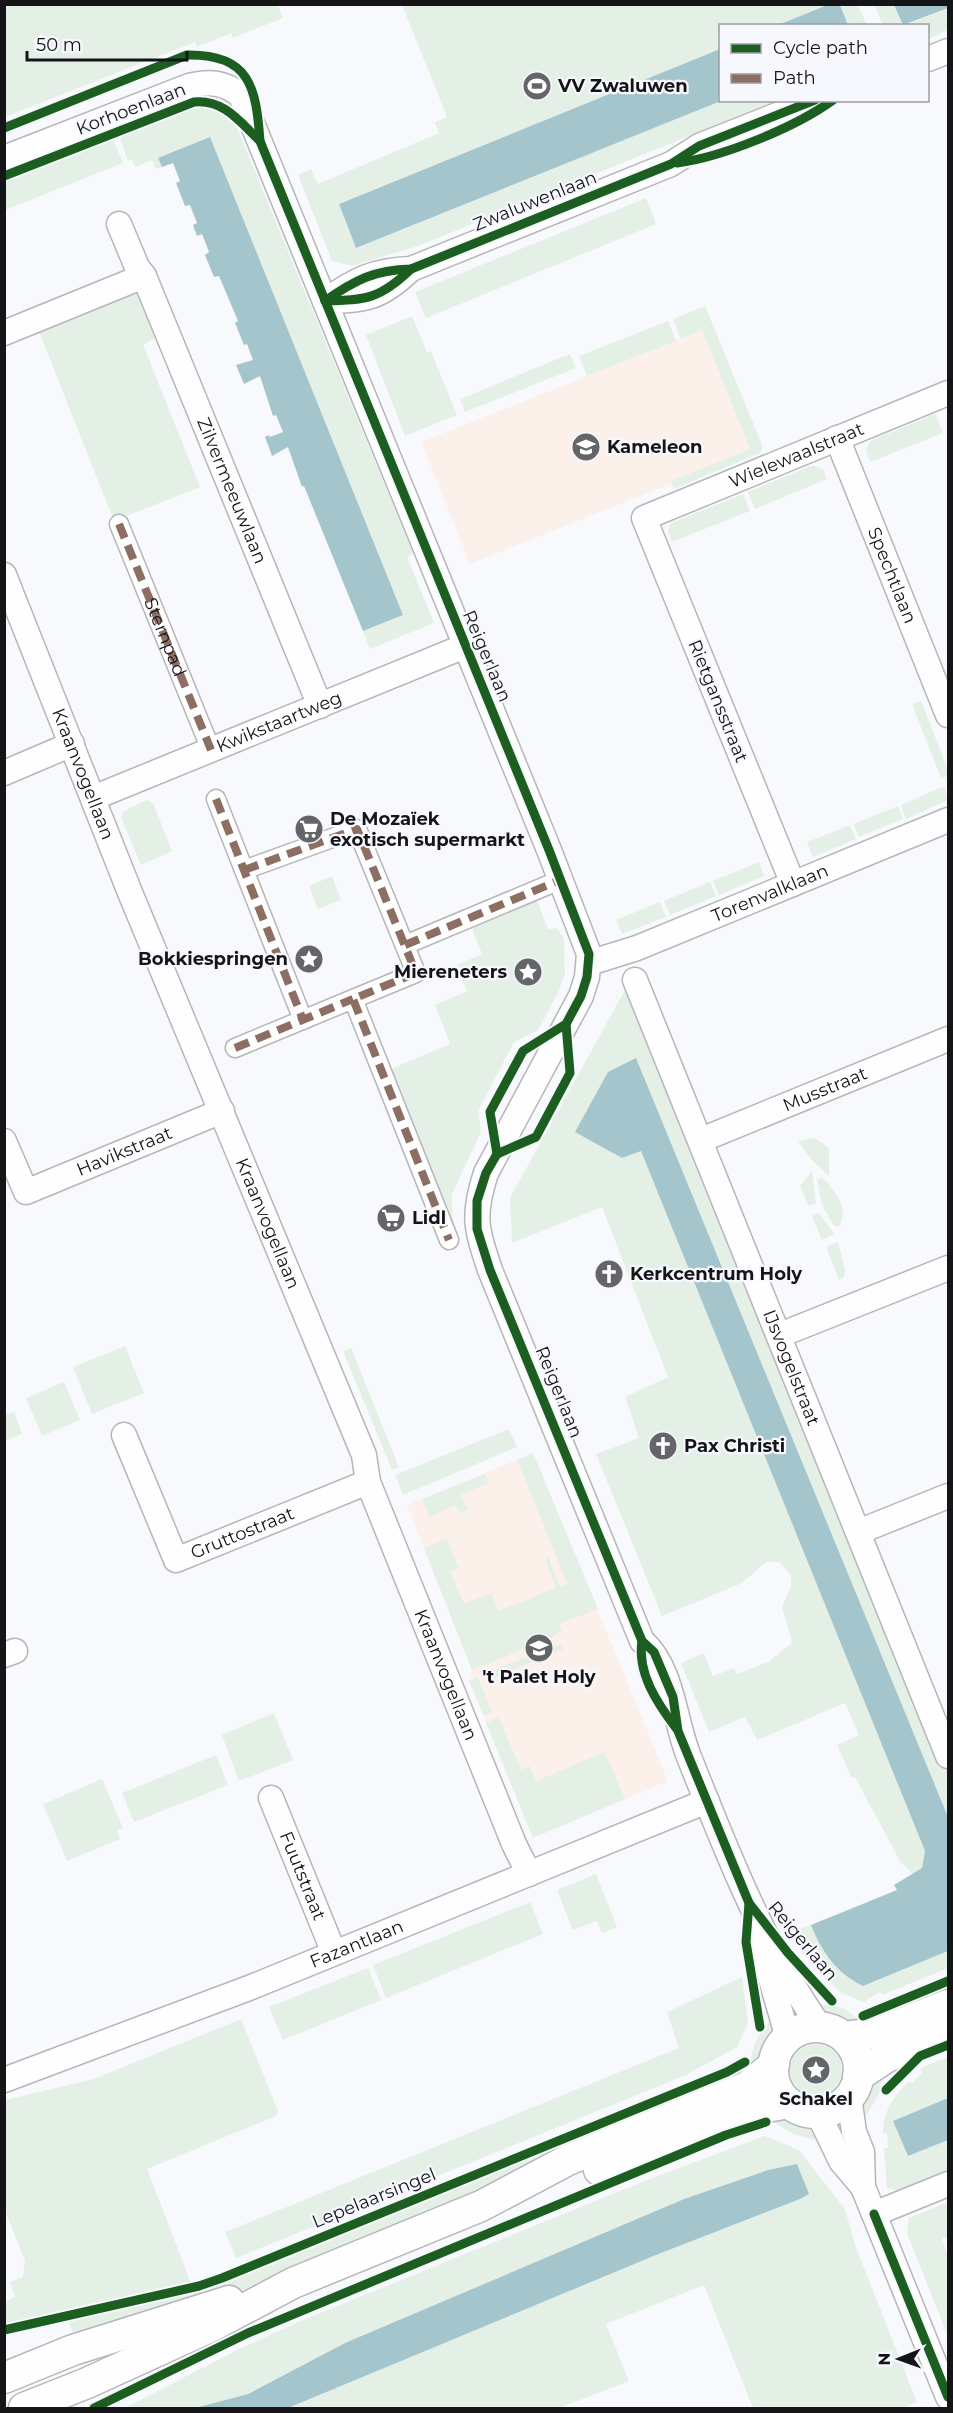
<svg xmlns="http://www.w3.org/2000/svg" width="953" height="2413" font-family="Montserrat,sans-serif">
<rect width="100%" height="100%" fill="#f8f9fd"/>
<g fill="#fbf1ea">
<polygon points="703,330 751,452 470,564 421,442"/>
<polygon points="533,1453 668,1781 533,1838 469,1681 472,1670 407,1505"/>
</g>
<g fill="#e4f0e6">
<polygon points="278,5 283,18 233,38 231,33 197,47 195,42 5,117 5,5"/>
<polygon points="402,5 829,5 778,25 720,26 720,49 339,204 356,248 721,101 775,101 418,246 352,266 332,261 298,175 311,169 318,184 439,133 435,122 446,118 446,114"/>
<polygon points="840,5 858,5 867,25 848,25"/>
<polygon points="874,5 894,5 903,25 883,25"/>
<polygon points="948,8 948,30 928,39 928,26 906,25"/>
<polygon points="207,105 225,112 238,130 413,553 407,557 434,623 370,649 363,631 403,615 210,138 158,158 162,167 156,169 152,160 135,167 132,159 128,161 119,135 189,107"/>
<polygon points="112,137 123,163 5,210 5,179"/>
<polygon points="646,198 656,224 426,318 415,292"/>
<polygon points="138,290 159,336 143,345 200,487 114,521 38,329"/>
<polygon points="705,306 763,447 760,453 674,489 671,481 750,449 702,330 681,339 673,319"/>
<polygon points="412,316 427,352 431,351 457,415 405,436 366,335"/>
<polygon points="668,321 676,341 587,376 579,356"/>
<polygon points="570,354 576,368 465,412 460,399"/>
<polygon points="935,414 943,433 870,462 866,450 870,441"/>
<polygon points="813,465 824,470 827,479 755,509 748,492"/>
<polygon points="743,494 750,511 672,542 668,531 671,523"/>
<polygon points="921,701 948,770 948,776 941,778 912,704"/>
<polygon points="944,786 948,800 906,819 901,805"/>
<polygon points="147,800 153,803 172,851 141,865 121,817 124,811"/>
<polygon points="898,806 903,819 859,837 853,824"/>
<polygon points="850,825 856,839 813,857 807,842"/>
<polygon points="759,862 764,876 719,895 713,881"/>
<polygon points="332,876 341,900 318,909 309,886"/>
<polygon points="710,882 716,896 670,915 664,901"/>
<polygon points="535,896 548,929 557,928 564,939 565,974 558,993 538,1030 514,1042 478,1111 481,1132 452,1194 452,1214 458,1237 454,1238 386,1071 450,1044 435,1005 467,991 457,965 482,954 470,923"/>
<polygon points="660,902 666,917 622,934 616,920"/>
<polygon points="630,981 948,1764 948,1817 636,1058 622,1158 641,1150 925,1851 922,1868 914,1875 901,1863 855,1777 852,1778 837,1745 859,1735 845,1703 757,1740 745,1717 709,1732 681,1663 704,1653 713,1676 734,1668 737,1674 768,1662 792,1643 782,1607 791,1586 791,1575 779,1562 766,1562 742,1583 662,1616 596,1454 639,1438 625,1397 668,1377 602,1207 512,1243 510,1198"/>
<polygon points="815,1138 829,1148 829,1176 811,1159 798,1141"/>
<polygon points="812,1171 816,1203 809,1206 800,1186"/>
<path d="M822 1177C835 1191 849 1207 840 1226H834L822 1205 817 1180Z"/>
<polygon points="819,1213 834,1234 822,1240 812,1216"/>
<polygon points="838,1242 845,1270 844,1277 839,1280 826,1247"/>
<polygon points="125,1346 144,1393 92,1414 73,1367"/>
<polygon points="351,1348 399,1467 392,1470 343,1351"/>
<polygon points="64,1382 80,1420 42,1436 26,1398"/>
<polygon points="14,1412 22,1434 5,1441 5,1415"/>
<polygon points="509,1429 517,1447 403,1495 395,1475"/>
<polygon points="533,1453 598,1609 559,1624 562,1631 554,1635 554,1637 472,1670 424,1548 447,1539 459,1568 451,1572 464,1604 491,1593 499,1611 556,1588 545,1558 548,1557 560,1586 567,1584 517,1460"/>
<polygon points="485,1474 489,1483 461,1495 468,1510 460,1513 456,1505 429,1517 422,1499"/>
<polygon points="560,1644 563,1649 494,1678 491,1671"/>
<polygon points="478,1677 492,1712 484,1716 469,1681"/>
<polygon points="274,1713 293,1760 239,1781 222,1735"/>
<polygon points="499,1717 521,1770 530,1766 536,1781 605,1752 625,1799 533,1838 486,1723"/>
<polygon points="216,1755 228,1785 134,1822 122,1793"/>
<polygon points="102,1779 123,1828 117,1830 120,1839 67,1861 43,1804"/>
<polygon points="596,1874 617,1927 602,1933 597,1921 573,1930 557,1890"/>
<polygon points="530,1902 543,1934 386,1998 373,1965"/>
<path d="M811 1925C822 1952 836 1973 863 1986L948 1951V1968L882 1995 880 1992 863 2002 840 1992 826 1978 829 1975 803 1954 794 1931Z"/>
<polygon points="368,1968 381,2000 283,2040 269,2007"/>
<polygon points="742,1977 748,2023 737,2047 686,2075 236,2258 225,2232 679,2048 667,2012"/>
<path d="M817 2003 843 2008 868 2026C840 2025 834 2026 817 2003Z"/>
<polygon points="241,2019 278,2111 276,2116 147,2169 191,2283 5,2325 5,2302 15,2297 10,2282 23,2277 25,2261 5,2211 5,2100 94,2079"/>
<path d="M772 2020C779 2042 763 2057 749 2071 751 2051 756 2033 772 2020Z"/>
<circle cx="816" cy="2070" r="26"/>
<path d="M948 2057V2098L893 2121 908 2156 948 2140V2173L902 2192 887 2188 884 2148H888L887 2133H883C883 2111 894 2096 909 2081L912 2083 922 2073 920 2070 923 2067Z"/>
<path d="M883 2074 879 2094 863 2121C860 2094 860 2089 883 2074Z"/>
<polygon points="721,2079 726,2089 236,2293 77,2343 68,2321 211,2288"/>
<polygon points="791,2116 806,2124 816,2137 814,2140 791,2133 766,2117"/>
<polygon points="765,2136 799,2150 845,2209 855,2245 917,2402 902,2408 753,2408 704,2285 606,2324 629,2381 559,2408 288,2408 656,2255 800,2199 797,2165 768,2170 684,2199 345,2343 247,2394 195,2408 125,2408 235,2351 305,2319 647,2180"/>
<polygon points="948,2202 948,2236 942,2239 948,2256 948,2337 907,2233 909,2218"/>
</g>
<g fill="#a5c5cc">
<polygon points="830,4 840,5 848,25 778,25"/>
<polygon points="894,5 948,5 948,8 903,25"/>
<polygon points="720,49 721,101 356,248 339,204"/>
<polygon points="210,137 403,615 363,631 304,486 302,487 288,447 272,456 265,437 269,435 270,437 283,432 276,415 273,416 260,376 244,384 236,365 253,360 247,344 244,345 235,323 238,321 219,276 214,277 205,255 209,252 202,234 197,236 193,225 197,223 190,205 185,206 176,183 180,181 173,163 162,167 158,158"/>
<path d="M636 1058 948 1817V1951L863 1986C836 1973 822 1952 811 1925L897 1890 894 1885 922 1868 925 1851 641 1151 622 1158 575 1132 608 1072Z"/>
<polygon points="948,2098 948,2140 908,2156 893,2121"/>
<polygon points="797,2164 809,2194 800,2199 656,2255 288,2408 195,2408 248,2394 345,2343 684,2199 768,2170"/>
</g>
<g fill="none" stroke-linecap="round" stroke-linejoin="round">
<g stroke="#b6b6ba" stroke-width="21">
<g id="pedestrian">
<path id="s1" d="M119 524 211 750"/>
<polyline points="216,799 303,1020"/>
<polyline points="244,870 357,829 416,973 353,999 449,1240"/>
<polyline points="405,945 560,880"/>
<polyline points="235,1048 353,999"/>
</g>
</g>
<g stroke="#b6b6ba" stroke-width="27">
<g id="minor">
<polyline points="928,59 948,51"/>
<path d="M4 158 189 86C210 81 225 82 241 96L549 850 589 954 587 977 581 996 486 1173C472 1216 476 1228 490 1270L642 1641C673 1668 674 1720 689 1757 726 1850 763 1945 820 2027"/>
<path id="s2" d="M119 224 137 267 144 276 320 706"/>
<path d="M325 301C355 280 374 270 411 269L671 164 699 146 815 100"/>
<path d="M325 301C366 300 380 299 411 269"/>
<polyline points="4,333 144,276"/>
<path id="s3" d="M837 438 948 715"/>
<path id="s4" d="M4 575 131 895 364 1455 368 1482 514 1844 529 1874"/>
<polyline points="4,773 72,744"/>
<path id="s5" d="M93 798 465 646"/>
<path id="s6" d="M793 884 644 518 948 393"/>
<path id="s7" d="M589 963 637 948 948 820"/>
<path id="s8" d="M635 980 948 1756"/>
<path id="s9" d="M701 1140 948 1039"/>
<path id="s10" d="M4 1141 26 1192 222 1111"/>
<polyline points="780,1335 948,1268"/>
<path id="s11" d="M124 1435 176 1560 368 1482"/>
<polyline points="858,1532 948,1496"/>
<polyline points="4,1655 15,1651"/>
<path id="s12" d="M271 1798 334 1953"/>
<polyline points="761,1945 788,2038"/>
<path id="s13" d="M4 2080 249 1988 707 1801"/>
<polyline points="849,2097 854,2132 862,2152 863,2187"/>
<polyline points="818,2113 841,2161 863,2187 948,2397"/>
<polyline points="874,2214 948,2184"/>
</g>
</g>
<g stroke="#b6b6ba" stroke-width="33">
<g id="tertiary">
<circle cx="816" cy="2070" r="43"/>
<polyline points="844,2037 877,2033 948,2005"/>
<polyline points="858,2076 887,2057 948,2030"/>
<polyline points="599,2170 755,2109 789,2103"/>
<polyline points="4,2378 73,2350 229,2301"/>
<polyline points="24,2408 87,2383 212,2326 293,2283 481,2206 568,2160 747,2087 774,2065"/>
</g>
</g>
<use href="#pedestrian" stroke="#fefeff" stroke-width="18"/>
<use href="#minor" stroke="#fefeff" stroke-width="24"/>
<use href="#tertiary" stroke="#fefeff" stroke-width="30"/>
<g stroke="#8d6e63" stroke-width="8" stroke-dasharray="15 8" stroke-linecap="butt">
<polyline points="119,524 211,750"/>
<polyline points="216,799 303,1020"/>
<polyline points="244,870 357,829 416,973 353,999 449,1240"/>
<polyline points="405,945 560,880"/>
<polyline points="235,1048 353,999"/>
</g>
<g stroke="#f7f8fe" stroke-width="13">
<g id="cycleway">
<path d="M4 128 187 55C250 54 256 87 260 141L549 850 589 954 587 977 581 996 566 1024 523 1051 490 1112 497 1154"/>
<path d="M677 163C723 157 796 127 833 100"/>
<path d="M4 176 194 102C224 99 240 122 260 141"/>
<path d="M325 301C355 280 374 270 411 269L671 164 699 146 815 100"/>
<path d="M325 301C366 300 380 299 411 269"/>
<polyline points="566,1024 570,1073 536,1137 497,1154 486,1173 477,1201 477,1229 490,1270 642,1641 654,1652 673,1697 678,1731 749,1903 788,1953 832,2001"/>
<path d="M642 1641C637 1673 657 1703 676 1728"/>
<polyline points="749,1903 746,1942 760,2027"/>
<polyline points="863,2016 948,1981"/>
<polyline points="886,2090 920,2056 948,2045"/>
<polyline points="874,2214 948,2397"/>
<polyline points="4,2330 199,2286 222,2278 727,2072 745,2062"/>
<polyline points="94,2408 248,2333 726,2135 766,2122"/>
</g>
</g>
<use href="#cycleway" stroke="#1b5e20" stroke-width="9"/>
</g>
<defs>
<g id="stadium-disc" transform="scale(1.5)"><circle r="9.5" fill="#646568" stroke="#f7f8fe"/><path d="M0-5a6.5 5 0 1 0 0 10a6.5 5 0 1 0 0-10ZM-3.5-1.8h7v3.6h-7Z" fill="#fff"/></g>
<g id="school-disc" transform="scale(1.5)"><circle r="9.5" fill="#646568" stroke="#f7f8fe"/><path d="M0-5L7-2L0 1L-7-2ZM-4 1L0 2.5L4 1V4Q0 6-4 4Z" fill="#fff"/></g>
<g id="supermarket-disc" transform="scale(1.5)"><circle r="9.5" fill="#646568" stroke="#f7f8fe"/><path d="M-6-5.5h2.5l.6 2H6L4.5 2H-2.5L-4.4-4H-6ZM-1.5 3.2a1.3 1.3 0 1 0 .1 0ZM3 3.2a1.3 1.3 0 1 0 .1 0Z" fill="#fff"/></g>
<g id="sight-disc" transform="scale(1.5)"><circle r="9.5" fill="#646568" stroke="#f7f8fe"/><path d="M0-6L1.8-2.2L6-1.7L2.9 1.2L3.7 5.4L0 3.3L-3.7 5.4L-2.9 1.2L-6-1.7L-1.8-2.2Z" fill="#fff"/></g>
<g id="church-disc" transform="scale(1.5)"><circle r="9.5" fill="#646568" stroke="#f7f8fe"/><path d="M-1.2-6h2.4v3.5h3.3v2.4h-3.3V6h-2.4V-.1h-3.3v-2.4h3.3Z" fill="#fff"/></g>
</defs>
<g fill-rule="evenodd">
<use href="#stadium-disc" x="537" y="86"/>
<use href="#school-disc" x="586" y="447"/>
<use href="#supermarket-disc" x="309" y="829"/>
<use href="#sight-disc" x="309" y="959"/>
<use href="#sight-disc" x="528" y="972"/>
<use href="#supermarket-disc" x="391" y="1218"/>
<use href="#church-disc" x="609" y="1274"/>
<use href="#church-disc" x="663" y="1446"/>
<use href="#school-disc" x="539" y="1648"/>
<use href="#sight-disc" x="816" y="2070"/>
</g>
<g text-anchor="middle" stroke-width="4.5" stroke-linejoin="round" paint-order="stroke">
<g font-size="18" font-weight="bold" fill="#151518" stroke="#f7f8fe" text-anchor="start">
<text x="558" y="92">VV Zwaluwen</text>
<text x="607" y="453">Kameleon</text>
<text x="330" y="825">De Mozaïek<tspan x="330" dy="21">exotisch supermarkt</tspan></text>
<text x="288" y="965" text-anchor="end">Bokkiespringen</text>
<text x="507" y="978" text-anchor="end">Miereneters</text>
<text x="412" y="1224">Lidl</text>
<text x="630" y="1280">Kerkcentrum Holy</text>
<text x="684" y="1452">Pax Christi</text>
<text x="539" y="1683" text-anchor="middle">'t Palet Holy</text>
<text x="816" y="2105" text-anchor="middle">Schakel</text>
</g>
<g font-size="18" fill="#151518" stroke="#f7f8fe">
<text transform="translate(131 109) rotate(-21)" y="6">Korhoenlaan</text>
<text transform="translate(535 201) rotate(-22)" y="6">Zwaluwenlaan</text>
<text dy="6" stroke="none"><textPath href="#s6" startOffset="560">Wielewaalstraat</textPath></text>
<text dy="6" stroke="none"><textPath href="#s2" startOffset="290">Zilvermeeuwlaan</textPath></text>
<text dy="6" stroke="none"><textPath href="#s3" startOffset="148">Spechtlaan</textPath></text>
<text dy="6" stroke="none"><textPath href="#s1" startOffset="122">Sternpad</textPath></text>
<text transform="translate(487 656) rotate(67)" y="6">Reigerlaan</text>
<text transform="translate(718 701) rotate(68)" y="6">Rietgansstraat</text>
<text dy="6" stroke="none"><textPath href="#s5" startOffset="201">Kwikstaartweg</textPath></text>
<text dy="6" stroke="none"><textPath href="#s4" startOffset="214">Kraanvogellaan</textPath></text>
<text dy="6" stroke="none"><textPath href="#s7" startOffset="194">Torenvalklaan</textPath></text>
<text dy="6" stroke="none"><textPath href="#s9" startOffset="134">Musstraat</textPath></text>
<text dy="6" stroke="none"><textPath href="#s10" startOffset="162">Havikstraat</textPath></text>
<text dy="6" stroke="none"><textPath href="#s4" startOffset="700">Kraanvogellaan</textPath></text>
<text dy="6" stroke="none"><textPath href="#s8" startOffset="418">IJsvogelstraat</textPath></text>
<text transform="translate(559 1392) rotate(68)" y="6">Reigerlaan</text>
<text dy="6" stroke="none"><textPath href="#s11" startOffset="207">Gruttostraat</textPath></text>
<text dy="6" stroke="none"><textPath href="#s4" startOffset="1186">Kraanvogellaan</textPath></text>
<text dy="6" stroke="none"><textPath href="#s12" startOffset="84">Fuutstraat</textPath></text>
<text transform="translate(803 1941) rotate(50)" y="6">Reigerlaan</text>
<text dy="6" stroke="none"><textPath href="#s13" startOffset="378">Fazantlaan</textPath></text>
<text transform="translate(374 2198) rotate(-22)" y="6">Lepelaarsingel</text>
</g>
</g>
<rect width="953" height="2413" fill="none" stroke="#151518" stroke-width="12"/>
<rect x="719" y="24" width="210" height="78" fill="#f7f8fe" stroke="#9d9da2" stroke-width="1.5"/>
<rect x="731" y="44" width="30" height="9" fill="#1b5e20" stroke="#9d9da2" stroke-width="1.5"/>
<text x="773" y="54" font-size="18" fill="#151518">Cycle path</text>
<rect x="731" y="74" width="30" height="9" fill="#8d6e63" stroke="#9d9da2" stroke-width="1.5"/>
<text x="773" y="84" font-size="18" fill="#151518">Path</text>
<g transform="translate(899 2359) rotate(269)" stroke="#f7f8fe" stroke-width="4.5" paint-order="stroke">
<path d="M0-4.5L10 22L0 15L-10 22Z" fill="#151518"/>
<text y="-9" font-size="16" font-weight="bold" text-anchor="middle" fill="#151518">N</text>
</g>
<path d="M27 51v9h160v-9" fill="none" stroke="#151518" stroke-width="3"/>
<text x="36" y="51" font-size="18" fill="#151518" stroke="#f7f8fe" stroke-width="4.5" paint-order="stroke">50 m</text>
</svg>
